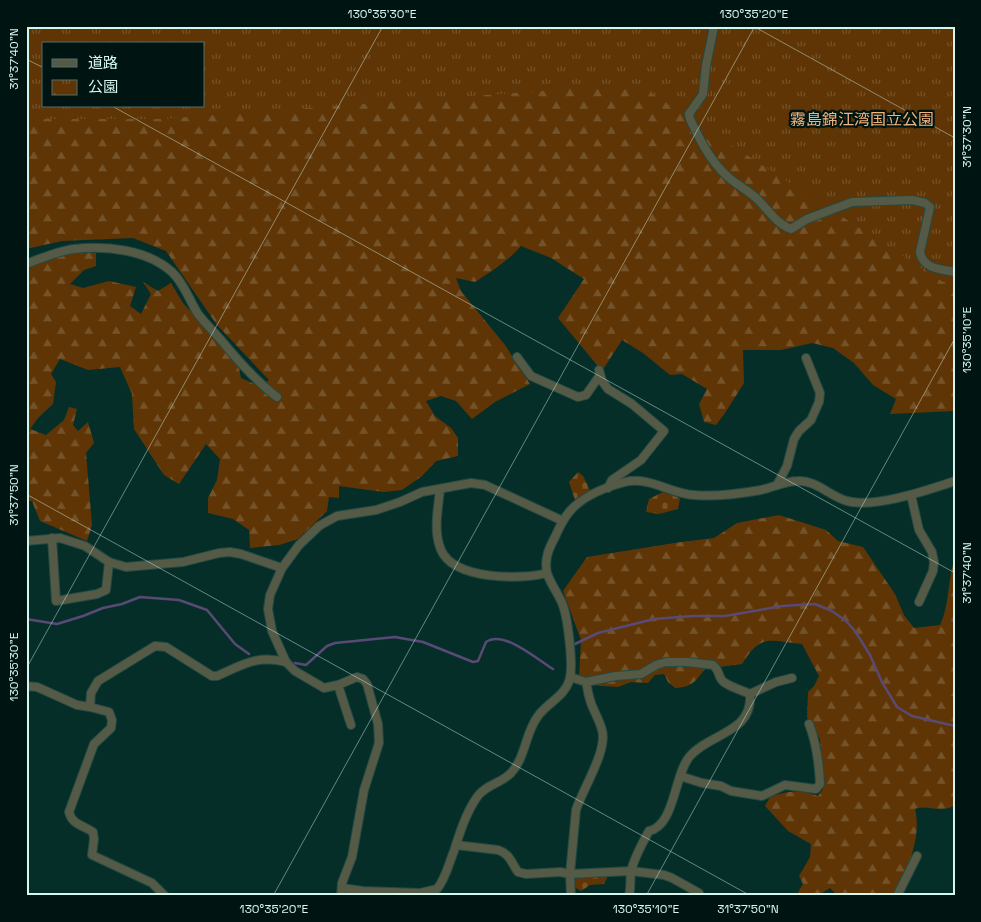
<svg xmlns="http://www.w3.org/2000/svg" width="981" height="922" font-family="'Space Grotesk','Noto Sans JP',sans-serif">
<defs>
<pattern id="forest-firs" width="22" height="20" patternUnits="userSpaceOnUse" patternTransform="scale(1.25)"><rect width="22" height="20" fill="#5f3505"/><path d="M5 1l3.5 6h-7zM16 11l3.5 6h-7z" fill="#75532a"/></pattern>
<pattern id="cemetery-stones" width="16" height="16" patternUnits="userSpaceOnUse" patternTransform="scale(1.25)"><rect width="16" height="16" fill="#5f3505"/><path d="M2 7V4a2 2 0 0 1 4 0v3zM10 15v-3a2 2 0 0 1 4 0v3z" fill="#75532a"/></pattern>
<pattern id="park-tufts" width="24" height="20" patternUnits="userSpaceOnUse" patternTransform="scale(1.25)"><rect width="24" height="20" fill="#5f3505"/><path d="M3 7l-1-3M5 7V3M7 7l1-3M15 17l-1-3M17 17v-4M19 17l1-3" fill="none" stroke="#75532a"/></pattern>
</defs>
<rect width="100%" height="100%" fill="#062e28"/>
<g fill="url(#forest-firs)" fill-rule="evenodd">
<path d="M26 26H955V411L890 414 896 399 873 385 854 363 833 348 812 343 781 350H743L744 383 725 413 716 425 704 422 699 404 707 389 682 374 670 375 643 353 622 340 602 371 558 318 584 279 551 258 521 246C508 261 492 271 475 282L456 278 461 291 505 345 530 384 495 402 472 419 456 401 441 396 426 401 435 416 451 428 458 438V456L436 461 422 476 402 490 384 492 339 486V498L329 497 327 511 298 539 279 545 250 548 249 530 233 519 208 513V498L217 480 220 459 206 444 179 484 164 475 134 429 132 394 120 367 88 370 60 359 51 374 56 382 53 404 38 418 30 429 46 435 64 420 69 407 77 409 73 425 78 431 88 422 94 443 86 453 92 525 87 541 40 521 32 501H26V267L74 250 96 253V266L84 270 70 284 83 288 109 281 136 287 130 306 141 314 151 294 143 282 158 291 171 283 183 303 238 363 241 378 261 387 269 380 217 325 166 251 133 238 62 241 26 249ZM44 44H204V106H44Z"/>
<path d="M779 515 826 530 838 541 863 547 895 594 904 615 914 628 940 625C950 604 947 581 955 558V806C937 813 928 804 915 809 922 839 907 870 893 896H838L830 888 817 896H796L803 884 799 876 810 857 811 844 788 831 765 806 770 797C788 791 800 789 818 796L823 789 820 739 807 717 808 692 814 686 819 676 802 644C769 641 761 633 742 664L705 669C695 682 692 687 675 688L668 682 664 674 655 675 648 683 631 682 618 687 588 685 579 679 581 640 563 591 587 557 681 542 714 538 737 523Z"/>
</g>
<g fill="url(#cemetery-stones)">
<polygon points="578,472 583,476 590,490 575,500 569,482"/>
<polygon points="663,492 680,498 678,509 659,514 646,512 649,499"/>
<polygon points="609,874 604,884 590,885 581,891 576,888 573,881 574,879"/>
</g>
<path fill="url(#park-tufts)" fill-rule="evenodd" d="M26 26H955V279L943 282 637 84 160 119H26ZM44 44H204V106H44Z"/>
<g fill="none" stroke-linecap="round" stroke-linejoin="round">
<g stroke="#584a75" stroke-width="2.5">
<polyline points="26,619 57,624 83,616 103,608 122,604 140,597 179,600 207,610 235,644 249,654"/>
<polyline points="575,644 598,633 654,619 693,616 725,616 782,606 815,604 832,611 846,621 855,631 870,655 882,682 897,707 912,716 955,726"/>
<path d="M295 663 306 665 327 646 335 643 395 637 406 639 423 642 473 662 478 661 486 642C503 629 538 660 553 669"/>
</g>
<g stroke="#234a44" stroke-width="10">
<g id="minor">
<path d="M714 26 706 66 703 94 689 114 690 119C700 140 710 161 728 177 738 186 750 191 759 201 768 210 778 225 791 229L807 219 852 202 912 200 925 203 930 207 920 252C923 269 940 269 955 272"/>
<path d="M26 264C42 258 58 251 74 249 106 245 148 250 172 272 184 283 189 300 198 314 205 323 214 332 221 340 238 361 256 381 277 397"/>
<polyline points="517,357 531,376 578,397 586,395 600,375"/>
<polyline points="599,370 602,381 608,389 632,404 664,431 641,460 612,480 608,488"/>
<polyline points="777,485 787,466 794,439 799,431 811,420 819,402 820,393 806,358"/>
<path d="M440 489C438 510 433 531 441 550 454 580 521 580 547 573"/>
<polyline points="911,495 919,530 932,552 934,562 933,571 919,602"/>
<polyline points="52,538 56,601 97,594 106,590 109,562"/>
<polyline points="26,541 60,538 85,546 109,562 126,567 183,562 219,553 230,552 241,554 282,568"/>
<path d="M570 677 586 682C588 691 589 700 593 708 596 715 600 722 602 730 608 751 582 790 576 810L570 874 571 896"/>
<path d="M586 682 616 676 641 674 656 665 666 662H687L713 665C719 670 718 674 721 679 724 685 744 691 750 694L776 682 792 678"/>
<polyline points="338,685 351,725"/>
<polyline points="26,686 37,687 77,705 90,707"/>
<path d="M680 776 702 783 721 786 731 791 762 796 785 785 816 789 820 784C819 763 817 744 809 724"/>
<path d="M456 845 498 850C510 854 511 862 518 872L526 874 560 872 570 874 631 871 664 875 672 878 699 893 700 896"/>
<path d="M342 888 363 891 420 893 437 889C446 878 449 863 454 851 460 832 466 813 477 797 485 785 502 783 511 773 526 757 525 733 538 716 547 703 566 696 570 678 573 663 568 617 562 603 558 593 550 583 547 573 544 559 549 548 555 537 559 528 563 519 570 511 583 496 606 487 625 482 649 476 671 494 694 495 717 497 739 494 761 490 773 487 786 481 798 481 815 480 829 495 844 500 870 510 928 490 955 481"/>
<path d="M165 896 152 883 92 855 94 839 93 832C83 825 72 825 69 812L94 744 111 728 112 720 109 712 90 707 91 693 98 681 155 646 166 647 212 676H217C244 664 257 655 286 662"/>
<polyline points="341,896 342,883 352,857 364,790 379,743 378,724 367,684 363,679 357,677 338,685 324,688 295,671 286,662 272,631 268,609 270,595 282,568 299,545 319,526 337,516 376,510 400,502 422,492 471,483 485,485 563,521"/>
<path d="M629 896C631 887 630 880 631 872 633 860 643 842 649 831 675 826 674 774 690 756 710 733 753 733 750 694"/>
<polyline points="897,896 917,856"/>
</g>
</g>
<use href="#minor" stroke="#545a45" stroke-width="8"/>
</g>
<path fill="none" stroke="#d4f6ef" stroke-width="1" stroke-opacity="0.45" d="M753 26 955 138M26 59 44 68M112 106 955 573M26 494 751 896M26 669 383 26M273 896 755 26M646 896 955 338"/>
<g text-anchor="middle" stroke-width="4.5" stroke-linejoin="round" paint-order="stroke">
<g font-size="16" fill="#f2b47f" stroke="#001511">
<text x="862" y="125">霧島錦江湾国立公園</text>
</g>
</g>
<rect width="981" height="922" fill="none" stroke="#001511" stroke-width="55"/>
<rect x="42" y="42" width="162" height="65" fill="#001511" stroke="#556f6a"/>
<rect x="52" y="59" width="25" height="8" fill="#545a45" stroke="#556f6a"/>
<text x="88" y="68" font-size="15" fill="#d4f6ef">道路</text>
<rect x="52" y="80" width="25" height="15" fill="url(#park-tufts)" stroke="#556f6a"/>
<text x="88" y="92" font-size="15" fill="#d4f6ef">公園</text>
<rect x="28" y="28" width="926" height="866" fill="none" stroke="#d4f6ef" stroke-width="2"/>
<g font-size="12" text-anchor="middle" fill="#d4f6ef">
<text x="382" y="18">130°35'30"E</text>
<text x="754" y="18">130°35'20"E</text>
<text transform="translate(14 59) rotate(-90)" y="4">31°37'40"N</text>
<text transform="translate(967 137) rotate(-90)" y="4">31°37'30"N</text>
<text transform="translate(967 340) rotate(-90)" y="4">130°35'10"E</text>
<text transform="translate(14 495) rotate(-90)" y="4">31°37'50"N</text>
<text transform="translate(967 573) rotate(-90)" y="4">31°37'40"N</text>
<text transform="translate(14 667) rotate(-90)" y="4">130°35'30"E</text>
<text x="274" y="913">130°35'20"E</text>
<text x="646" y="913">130°35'10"E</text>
<text x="748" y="913">31°37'50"N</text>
</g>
</svg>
